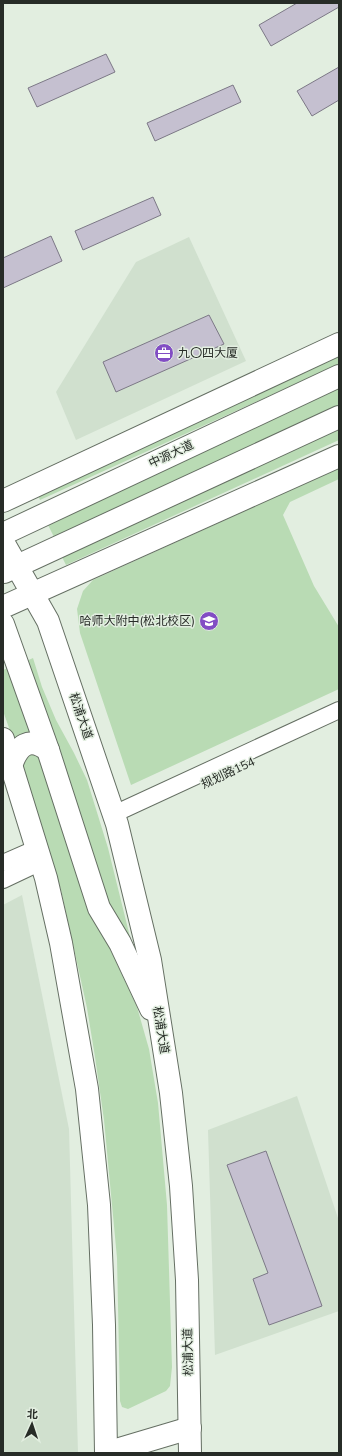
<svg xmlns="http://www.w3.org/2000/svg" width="342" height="1456" font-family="'Nunito Sans','Noto Sans SC',sans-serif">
<rect width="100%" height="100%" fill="#e2eee0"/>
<g fill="#d0e0ce">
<polygon points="189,237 246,361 76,440 56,392 136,262"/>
<polygon points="22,895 69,1129 78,1453 3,1453 3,905"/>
<polygon points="297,1096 339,1221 339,1311 215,1355 208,1130"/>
</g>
<g fill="#b9dbb4">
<polygon points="339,351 339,364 40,500 37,493"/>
<polygon points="339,387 339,405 54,537 46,521"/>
<polygon points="339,428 339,440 66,565 61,555"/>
<polygon points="339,468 339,479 290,502 283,515 314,586 339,627 339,689 131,785 80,633 77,609 83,591 93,580"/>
<polygon points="33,658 42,687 56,720 74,753 87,780 108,848 130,937 128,943 123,942 22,663"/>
<polygon points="8,668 33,736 14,742 3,711 3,670"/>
<polygon points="37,752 105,938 137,1007 149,1049 158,1103 167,1205 172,1367 170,1386 166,1391 128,1409 122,1407 120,1401 117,1258 104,1120 95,1057 87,1008 61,890 22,768 25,753"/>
</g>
<g fill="#c5c0d0" stroke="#7c7886">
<polygon points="297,3 339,3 339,7 271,46 259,25"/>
<polygon points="106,54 115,72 37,107 28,88"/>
<polygon points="339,67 339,100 312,116 297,91"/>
<polygon points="233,85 241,102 155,141 147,123"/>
<polygon points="153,197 161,215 83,250 75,231"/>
<polygon points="51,236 62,261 3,288 3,258"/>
<polygon points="209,315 224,344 116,392 103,362"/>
<polygon points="266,1151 322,1306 269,1325 253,1279 268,1273 227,1165"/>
</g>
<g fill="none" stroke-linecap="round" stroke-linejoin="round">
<g stroke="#656f63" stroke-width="18">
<g id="minor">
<polyline points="114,814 339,710"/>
<polyline points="3,863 37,848"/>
<polyline points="3,880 41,862"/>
</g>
</g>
<g stroke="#656f63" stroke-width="24">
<g id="highway">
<polyline points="3,501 339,344"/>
<polyline points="3,534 339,376"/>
<polyline points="3,542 48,621 117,824 150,960 171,1093 181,1186 187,1280 190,1453"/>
<polyline points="4,572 339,417"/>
<polyline points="3,607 339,456"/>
<polyline points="3,624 48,750 99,908 120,943 151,1009"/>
<polyline points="3,739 46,878 61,943 87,1089 99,1205 104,1325 106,1453"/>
<path d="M11 766C18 745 29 736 48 750"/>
<polyline points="106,1453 190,1428"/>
</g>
</g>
<use href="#minor" stroke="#fff" stroke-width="16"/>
<use href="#highway" stroke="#fff" stroke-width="22"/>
</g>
<defs>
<g id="office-disc" transform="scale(1)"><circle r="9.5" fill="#824dc4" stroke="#e2eee0"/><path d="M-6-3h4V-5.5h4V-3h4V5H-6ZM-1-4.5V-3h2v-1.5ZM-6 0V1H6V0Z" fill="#fff"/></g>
<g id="school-disc" transform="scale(1)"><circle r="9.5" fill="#824dc4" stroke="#e2eee0"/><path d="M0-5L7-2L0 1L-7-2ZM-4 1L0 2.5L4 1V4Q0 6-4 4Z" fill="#fff"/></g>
</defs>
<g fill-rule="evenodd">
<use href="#office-disc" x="164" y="353"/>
<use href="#school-disc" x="209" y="621"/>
</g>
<g text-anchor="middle" stroke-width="3" stroke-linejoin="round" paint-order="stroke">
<g font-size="12" fill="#272c27" stroke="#e2eee0" text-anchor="start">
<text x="178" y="357">九〇四大厦</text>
<text x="195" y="625" text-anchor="end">哈师大附中(松北校区)</text>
</g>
<g font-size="12" fill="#272c27" stroke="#e2eee0">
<text transform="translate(171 454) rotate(-25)" y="4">中源大道</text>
<text transform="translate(81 716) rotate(71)" y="4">松浦大道</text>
<text transform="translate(228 773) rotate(-25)" y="4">规划路154</text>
<text transform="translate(161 1030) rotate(81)" y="4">松浦大道</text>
<text transform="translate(188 1352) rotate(-91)" y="4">松浦大道</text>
</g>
</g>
<rect width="342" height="1456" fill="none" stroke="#272c27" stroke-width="8"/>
<g transform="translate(32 1424) rotate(3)" stroke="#e2eee0" stroke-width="3" paint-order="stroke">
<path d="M0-3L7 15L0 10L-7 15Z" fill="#272c27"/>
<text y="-6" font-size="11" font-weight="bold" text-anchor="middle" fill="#272c27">北</text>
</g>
</svg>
